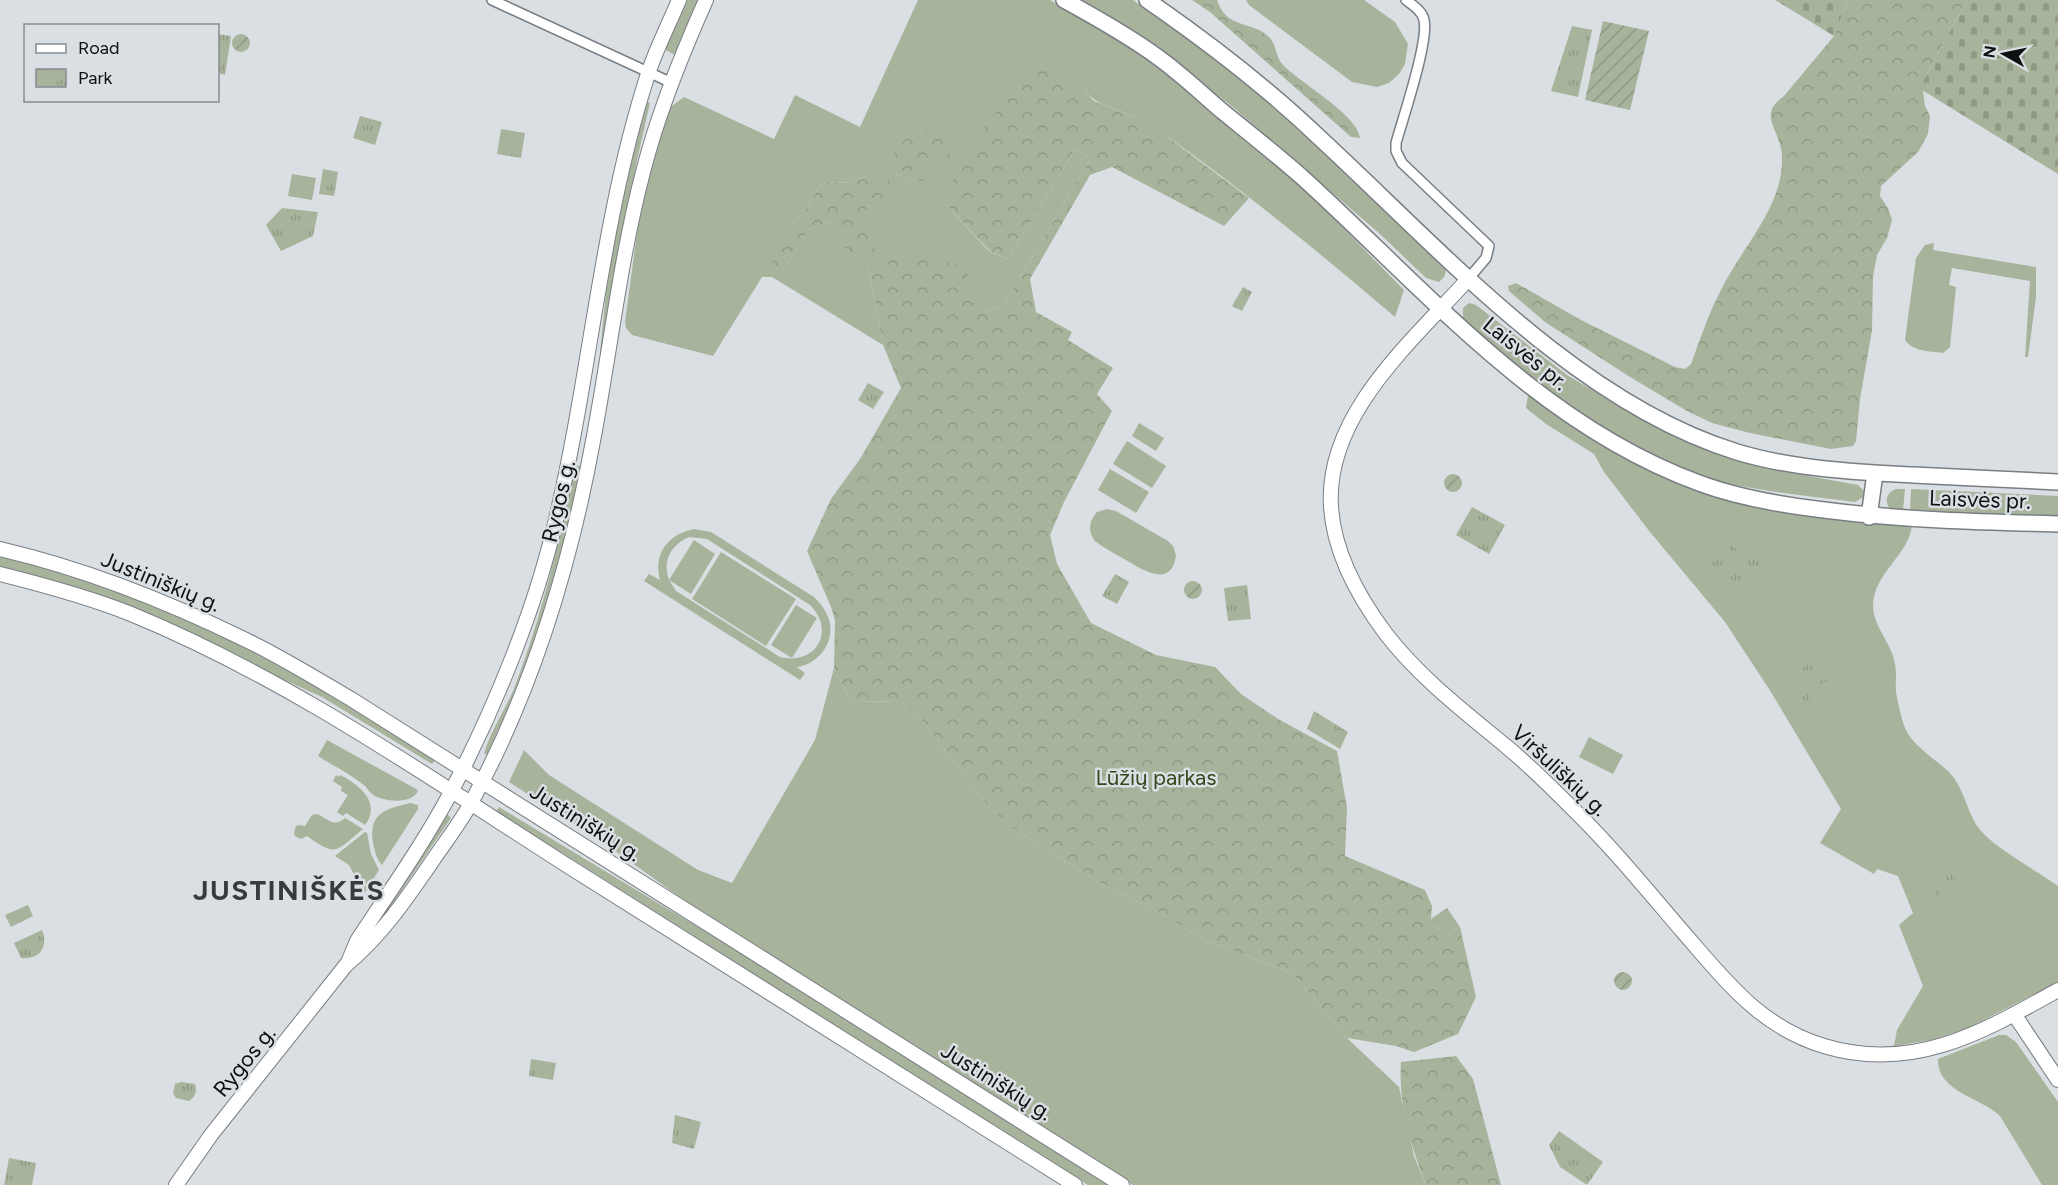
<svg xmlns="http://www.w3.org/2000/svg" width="2058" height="1185" font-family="Figtree,sans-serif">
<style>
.grass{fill:#a7b39b;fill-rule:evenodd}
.forest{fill:url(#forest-crowns)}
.cemetery{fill:url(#cemetery-stones)}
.park{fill:url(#park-tufts)}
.garden{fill:url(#garden-furrows)}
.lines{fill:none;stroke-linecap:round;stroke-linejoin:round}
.street-casing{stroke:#797e83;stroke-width:12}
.secondary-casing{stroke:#797e83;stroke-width:16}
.primary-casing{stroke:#797e83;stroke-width:18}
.street{stroke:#fff;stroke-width:9}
.secondary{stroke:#fff;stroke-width:14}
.primary{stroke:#fff;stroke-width:15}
.labels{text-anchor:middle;stroke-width:5;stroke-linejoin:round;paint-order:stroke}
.street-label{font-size:22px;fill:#0e1011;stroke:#dadfe4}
.park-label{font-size:22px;fill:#33481a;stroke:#dadfe4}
.district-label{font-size:28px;font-weight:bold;letter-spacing:1.5px;fill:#363b3e;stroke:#dadfe4}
</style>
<defs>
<pattern id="forest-crowns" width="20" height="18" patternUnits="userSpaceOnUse" patternTransform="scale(1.5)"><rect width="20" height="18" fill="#a7b39b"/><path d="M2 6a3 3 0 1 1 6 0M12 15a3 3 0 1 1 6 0" fill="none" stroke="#8f9984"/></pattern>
<pattern id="cemetery-stones" width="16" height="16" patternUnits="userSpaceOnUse" patternTransform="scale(1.5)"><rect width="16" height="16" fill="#a7b39b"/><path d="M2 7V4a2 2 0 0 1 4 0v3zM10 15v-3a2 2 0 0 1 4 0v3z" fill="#8f9984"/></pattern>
<pattern id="park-tufts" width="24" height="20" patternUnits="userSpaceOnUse" patternTransform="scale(1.5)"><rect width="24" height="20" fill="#a7b39b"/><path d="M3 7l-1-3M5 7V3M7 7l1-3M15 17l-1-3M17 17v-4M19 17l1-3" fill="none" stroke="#8f9984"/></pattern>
<pattern id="garden-furrows" width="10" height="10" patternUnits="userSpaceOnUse" patternTransform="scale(1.5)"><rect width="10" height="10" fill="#a7b39b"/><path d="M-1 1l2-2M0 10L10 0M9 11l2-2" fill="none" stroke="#8f9984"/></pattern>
</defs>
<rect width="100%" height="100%" fill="#dadfe4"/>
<path class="grass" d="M687,0H698L675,55L664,49Z
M918,0H1050L1102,29L1146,58L1209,106L1274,162L1307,191L1404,290L1395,317C1321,254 1247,193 1168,137C1156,129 1145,122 1132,116C1113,107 1099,106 1084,91L945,204L990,252L1008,259L1075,150L1091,158L1003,306L982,312L868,267L883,345L772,277H762L713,356L632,335L626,328L625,322L639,218L649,173L669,108L684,97L774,139L795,95L860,127ZM947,161L925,166L919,182L893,173ZM869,175L870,205L859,217L877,239L831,221L809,229L783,270L791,225L803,214L820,185L830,182L851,183Z
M1080,0H1133L1185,37L1242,79L1296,126L1443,265L1446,271L1444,277L1439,282L1426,278L1380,234L1234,108L1175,61Z
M1246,0H1364L1395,22L1408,44L1405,64L1399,74L1389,83L1377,87L1352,82L1249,5Z
M645,101L650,103L637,160L602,354L600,353L606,293L618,220Z
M292,174L316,178L312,200L288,196Z
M1934,243L1933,250L2036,267V297L2028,357H2025L2030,281L1952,268L1949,285L1956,287L1950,347L1943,353C1930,351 1913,352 1905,340L1916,258L1925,245Z
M1469,303L1476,305L1567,375L1638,417L1694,444L1764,468L1858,485L1864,491L1863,497L1855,502C1802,495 1748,491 1698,475C1679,469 1661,459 1644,450C1578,416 1517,370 1463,319V308Z
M1528,395C1587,435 1645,472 1713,496C1774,517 1848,518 1912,525C1909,553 1880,569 1874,597C1869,621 1886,635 1893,656C1898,672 1895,678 1896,692C1898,703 1901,718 1905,728C1913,747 1936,759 1950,773C1963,787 1967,810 1977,826C1992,847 2036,870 2058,886V982L1968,1028L1931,1040L1894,1046L1897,1030L1923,986L1899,925L1913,913L1898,876L1877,869L1874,874L1820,843L1841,809L1771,692L1725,622L1650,532L1604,472L1594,454L1546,424L1526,408Z
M1139,423L1164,438L1156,451L1132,436Z
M1127,441L1166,466L1152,488L1113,464Z
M575,465L581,466C561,566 531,662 487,754H484C490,732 504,712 513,691C541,619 560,541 575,465Z
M1110,469L1149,492L1136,513L1098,490Z
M1896,489H1905L1903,511H1894L1888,506C1885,498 1888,492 1896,489Z
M1911,489L2058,496V518L1910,511Z
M1107,509L1116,511L1168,541L1173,546L1176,555C1172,590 1141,569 1124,559C1114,553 1104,548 1095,541C1088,532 1088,522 1097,512Z
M694,529L711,532L814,597C820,603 825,609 828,617C837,639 820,664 797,667L805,673L800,680L644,581L649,574L660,580C653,554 668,534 694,529ZM689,537L707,539L810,605C836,631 816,666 780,657L676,591L669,580L691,594L715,554L694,540L669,580C662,560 671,545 689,537Z
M721,552L796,599L766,646L692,599Z
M0,555L73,575L159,606L228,639L314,685L435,760L432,764L322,697L99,596L65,584L0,568Z
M796,605L817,618L792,658L771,645Z
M834,668L850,701L902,702L914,710L986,804L1012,828L1102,884L1164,915L1206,941L1292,973L1347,1038L1399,1087L1414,1156L1426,1185H1133L691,905L607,845L509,782L524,750L549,775L698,870L732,883L815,740Z
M1589,737L1623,755L1613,774L1579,757Z
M327,740L418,790C414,805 382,802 372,794C369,792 368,789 366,787C353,775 333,766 318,756Z
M336,775L339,777L340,775C359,784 382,803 365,825L346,813L343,816L337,812L348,795L341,791L342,787L333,781Z
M410,803L418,805V809L382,865C376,859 375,851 373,843C368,813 386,809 410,803Z
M499,807L754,961L1109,1185H1088L496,811Z
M317,814C329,819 333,828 345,818L363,829C336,851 337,858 307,836L301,839L295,836L294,833L296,826L299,825L305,826L312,815Z
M447,814L451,818L363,947L356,951Z
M365,832L367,833L371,854L379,870L364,894L349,865L335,856Z
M1999,1035H2006L2016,1042L2058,1102V1185H2042L2000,1116C1980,1097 1937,1092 1938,1059Z"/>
<path class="forest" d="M1192,0H1217C1226,29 1252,21 1268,36C1277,44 1275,57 1283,65C1299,82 1358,115 1360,138L1351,137L1210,12Z
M1848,0H1967L1922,83L1925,106L1930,116L1928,134L1918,152L1881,186L1880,196L1888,208L1892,220L1887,238L1877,255L1873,277L1872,330L1860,399L1856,441L1853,446L1831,449L1750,433L1712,423L1687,411L1630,377L1545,322L1509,291L1508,286L1516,283L1581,320L1675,367L1685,369L1691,364C1700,340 1708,315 1720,292C1737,256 1772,218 1780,179C1782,168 1783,158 1781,148C1775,125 1760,113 1784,96L1834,36Z
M1045,68L1084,91L1094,101L1132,116L1153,126L1249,198L1224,226L1112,167L1090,175L1030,279L1036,312L1072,332L1068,340L1113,368L1097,394L1112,411L1064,502L1050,535L1057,564L1091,623L1156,655L1215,667L1241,694L1278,719L1337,751L1347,808L1345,856L1425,890L1432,906L1431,919L1444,937L1460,927L1476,997L1458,1034L1414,1052L1396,1046L1347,1038L1292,973L1206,941L1164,915L1102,884L1012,828L986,804L914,710L902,702L850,701L834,668L835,620L831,607L807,551L831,499L860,459L901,388L883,345L868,267L901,255L964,265L982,312L1003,306L1091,158L1075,150L1008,259L991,252L945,204C942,183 1016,78 1036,69C1038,69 1043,68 1045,68Z
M937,129L948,139L952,149L947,161L925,166L923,171L925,179L919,182L893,173L889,166L895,152L913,130Z
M869,175H877L890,181L885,202L870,205L860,217L877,239L874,252L859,257L840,245L831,221L809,229L783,270H772L773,256L791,225L803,214L820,185L830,182L851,183Z
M1456,1056L1473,1079L1501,1185H1426C1411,1146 1398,1104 1401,1062Z"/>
<path class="cemetery" d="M1775,0H1848L1834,36Z
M1967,0H2058V174L1922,90V83Z"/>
<path class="park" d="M1572,26L1592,30L1578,97L1551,91Z
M218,34L231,36L225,75L218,73Z
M360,116L382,122L375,145L353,138Z
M501,129L525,133L521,158L497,154Z
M323,169L338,172L334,196L319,194Z
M282,208L318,212L313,236L281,251L266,225Z
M1243,287L1252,292L1242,311L1232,306Z
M868,383L884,392L873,409L858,400Z
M1472,507L1505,525L1489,554L1456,535Z
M1725,542L1764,565L1749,590L1710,567Z
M1115,574L1129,582L1117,604L1102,596Z
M1247,585L1251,619L1228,621L1224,588Z
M1822,655L1835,676L1813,689L1800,669Z
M1807,690L1816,712L1801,721L1790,698Z
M1314,711L1348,732L1340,749L1307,729Z
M1952,868L1959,892L1938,899L1931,875Z
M28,905L33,916L11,927L5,915Z
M1447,908L1460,927L1444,937L1431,919Z
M42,930C49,948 39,960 21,958L14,943Z
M531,1059L556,1063L553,1080L529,1076Z
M181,1082L195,1084C197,1092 196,1096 189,1101L176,1098L173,1093L175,1084Z
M675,1115L701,1122L694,1149L672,1143Z
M1559,1131L1603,1162L1587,1185L1560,1167L1549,1145Z
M9,1158L36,1163L32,1185H4Z"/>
<path class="garden" d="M1603,21L1649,31L1630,110L1585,100Z
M232 43a9 9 0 1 1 18 0a9 9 0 1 1-18 0Z
M1444 483a9 9 0 1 1 18 0a9 9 0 1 1-18 0Z
M1184 590a9 9 0 1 1 18 0a9 9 0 1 1-18 0Z
M1614 981a9 9 0 1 1 18 0a9 9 0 1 1-18 0Z"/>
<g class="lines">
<defs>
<path id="street" d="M492,0L672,83
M1406,0C1414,6 1422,11 1424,20C1429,41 1403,118 1396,143V151L1402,163L1489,246L1486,258L1469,278"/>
<path id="secondary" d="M1469,278C1413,341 1325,414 1331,507C1334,553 1359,598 1386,634C1420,678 1465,712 1507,747C1530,766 1551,787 1572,808C1612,847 1647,890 1683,932C1725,980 1760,1027 1824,1046C1913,1073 1983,1032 2058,990
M0,549C86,569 169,602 248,641C283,658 317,679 351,699L1122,1185
M0,574C44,585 89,597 131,614C287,678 427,776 568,866C737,973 906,1079 1075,1185
M349,960L357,941C389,892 424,843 451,792C494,710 536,608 556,519C591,372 601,219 648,74C656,49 669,24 679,0
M2014,1014L2058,1080
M176,1185L211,1135L346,965C382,935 407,898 433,860C446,841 460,823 471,803C532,691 570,567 593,441C610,352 620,260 643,172C658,113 681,56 706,0"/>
<path id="primary" d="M1064,0C1097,18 1129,36 1159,58C1181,74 1201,93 1222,111C1249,133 1277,155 1303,178C1426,290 1538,424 1699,483C1739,498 1782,505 1824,510C1902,520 1980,522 2058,524
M1147,0C1208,42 1269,89 1323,141C1443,252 1577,403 1737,452C1793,469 1855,472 1913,475C1961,477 2010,480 2058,482
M1869,517L1875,473"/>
</defs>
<use href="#street" class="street-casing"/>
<use href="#secondary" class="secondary-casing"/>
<use href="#primary" class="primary-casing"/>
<use href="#street" class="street"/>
<use href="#secondary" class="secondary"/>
<use href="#primary" class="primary"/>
</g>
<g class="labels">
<g class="street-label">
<text transform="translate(1526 353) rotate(39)" y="8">Laisvės pr.</text>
<text transform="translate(1980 499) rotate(2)" y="8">Laisvės pr.</text>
<text transform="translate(558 501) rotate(-77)" y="8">Rygos g.</text>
<text transform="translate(161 581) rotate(22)" y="8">Justiniškių g.</text>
<text transform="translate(1560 770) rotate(43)" y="8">Viršuliškių g.</text>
<text transform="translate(586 822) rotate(32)" y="8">Justiniškių g.</text>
<text transform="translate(244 1061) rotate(-51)" y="8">Rygos g.</text>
<text transform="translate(997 1081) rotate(32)" y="8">Justiniškių g.</text>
</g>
<g class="park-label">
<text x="1156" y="785">Lūžių parkas</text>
</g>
<g class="district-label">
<text x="289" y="900">JUSTINIŠKĖS</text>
</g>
</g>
<rect x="24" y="24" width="195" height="78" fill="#dadfe4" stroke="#888c90" stroke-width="1.5"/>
<rect x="36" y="44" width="30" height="9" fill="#ffffff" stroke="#888c90" stroke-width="1.5"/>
<text x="78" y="54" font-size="18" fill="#0e1011">Road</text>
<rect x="36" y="69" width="30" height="18" fill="url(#park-tufts)" stroke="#888c90" stroke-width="1.5"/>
<text x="78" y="84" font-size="18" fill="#0e1011">Park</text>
<g transform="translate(2004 54) rotate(279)" stroke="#dadfe4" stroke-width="4.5" paint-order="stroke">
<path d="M0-4.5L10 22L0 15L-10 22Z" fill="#0e1011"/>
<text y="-9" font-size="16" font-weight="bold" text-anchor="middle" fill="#0e1011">N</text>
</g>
</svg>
